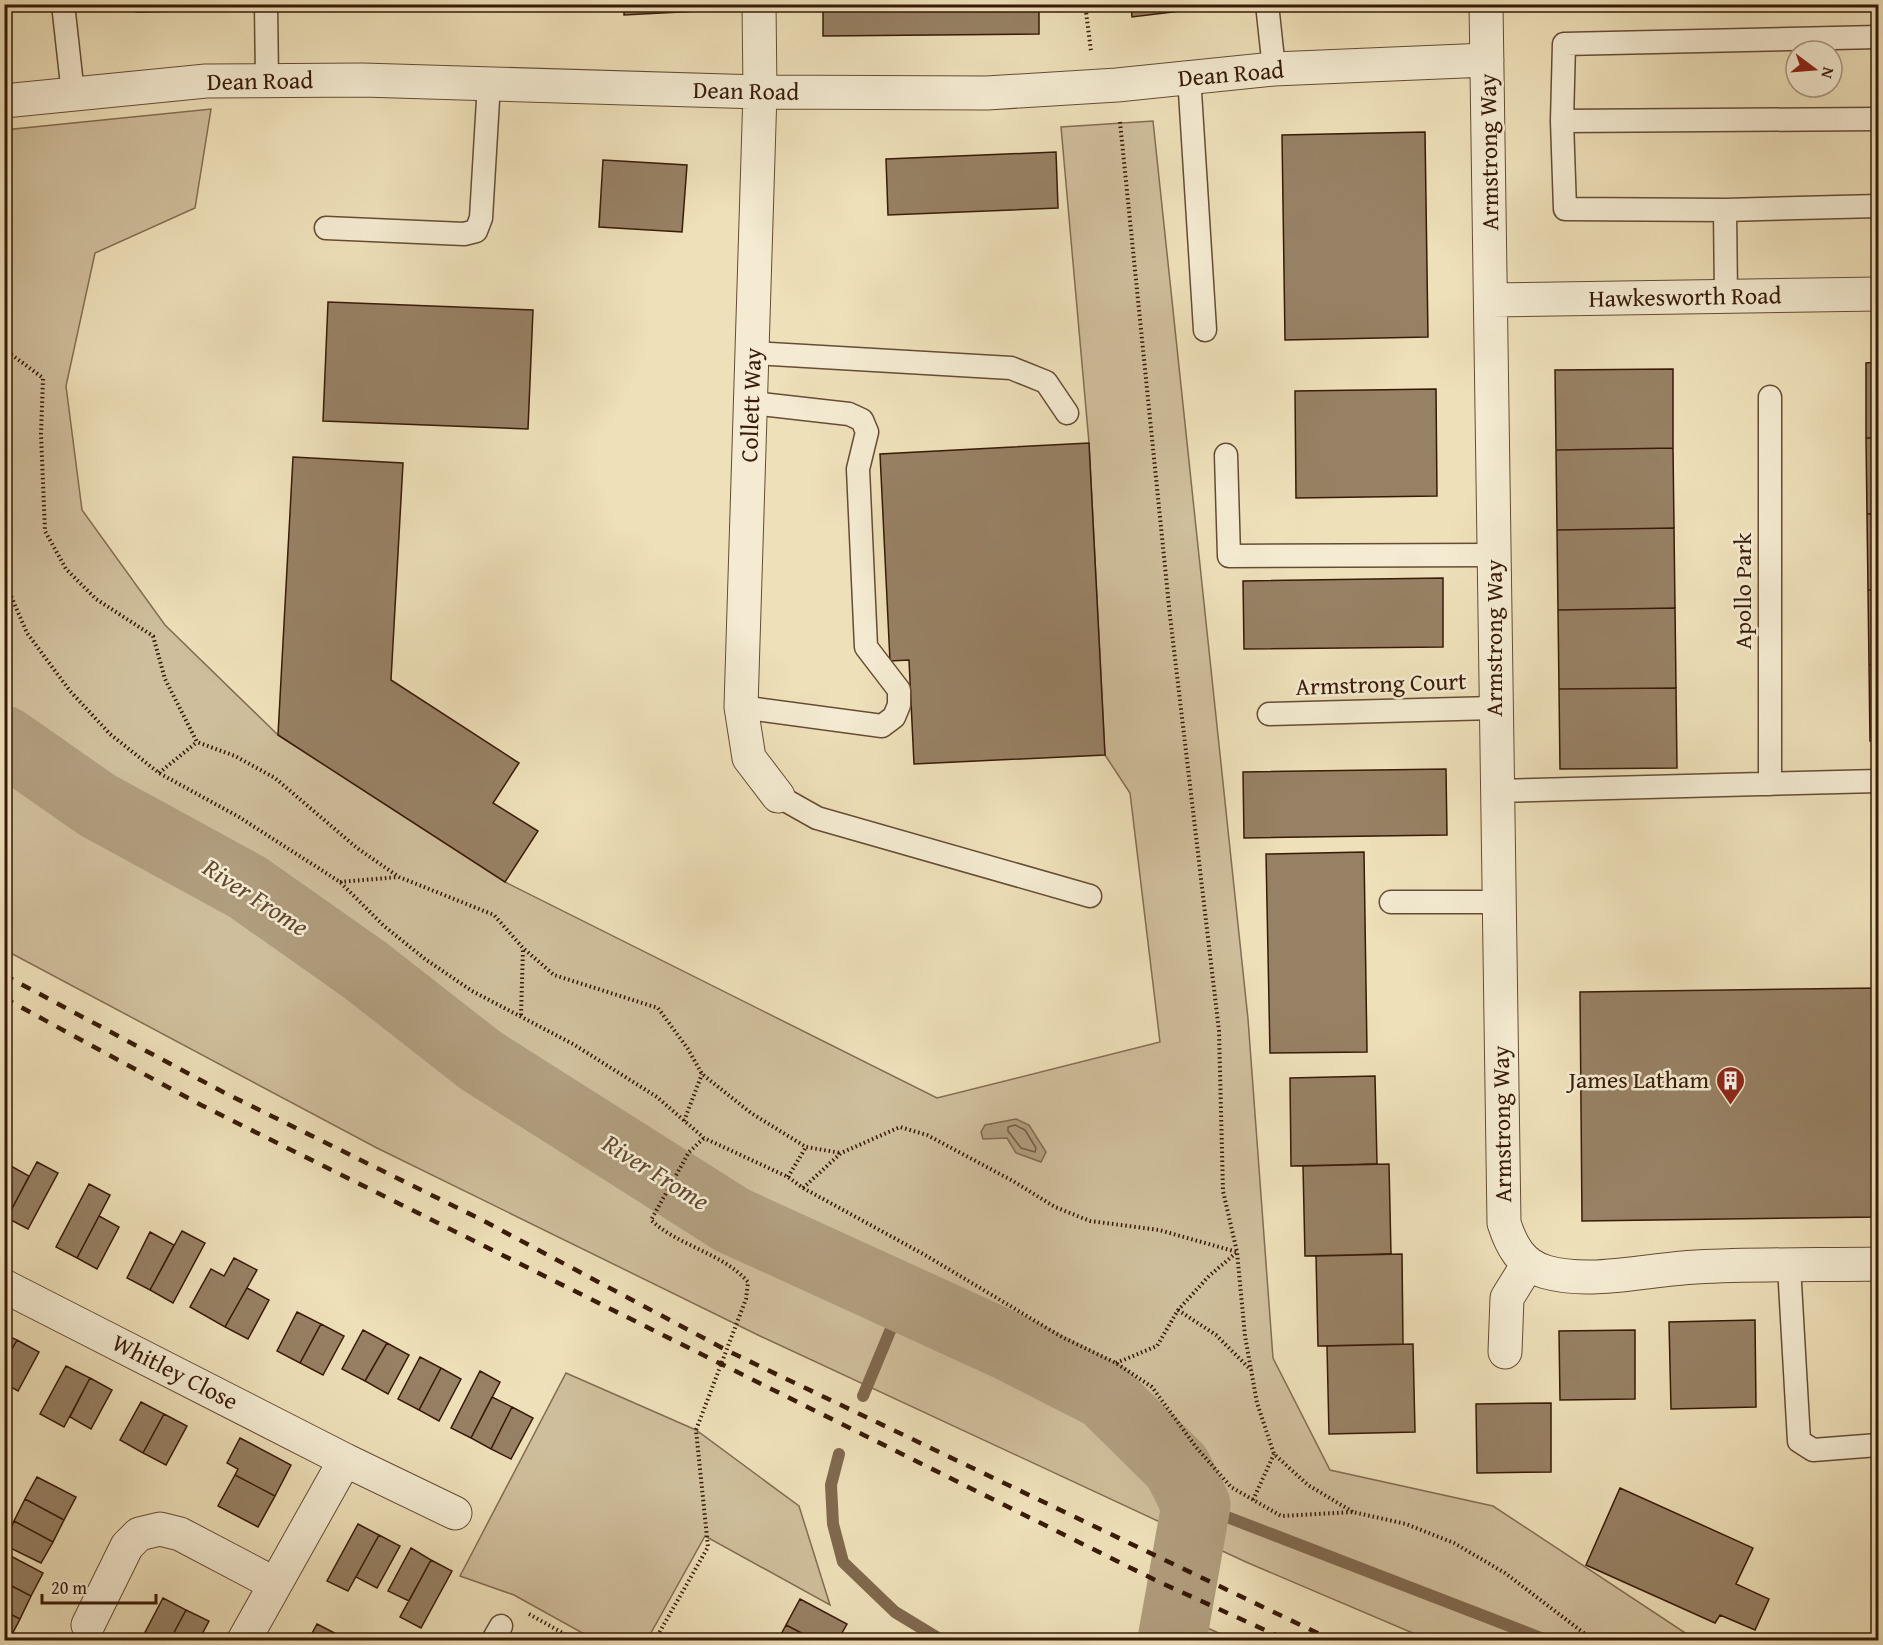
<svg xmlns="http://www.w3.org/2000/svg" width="1883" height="1645" font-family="'Gentium Book Plus',serif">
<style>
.green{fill:#cfbe9b;stroke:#846c52;stroke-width:1.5}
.water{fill:#b09d7d;stroke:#80694e;stroke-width:1.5}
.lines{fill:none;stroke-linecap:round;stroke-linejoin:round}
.shore{stroke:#745c42;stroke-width:1.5}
.stream{stroke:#80694e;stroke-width:12}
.river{stroke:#b09d7d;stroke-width:69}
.building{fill:#978164;stroke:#381a08;stroke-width:1.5}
.service-casing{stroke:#664c34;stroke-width:25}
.minor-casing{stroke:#664c34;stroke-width:35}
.path{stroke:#381a08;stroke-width:4;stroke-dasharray:1.5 3;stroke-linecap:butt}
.service{stroke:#f4ebd2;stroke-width:22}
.minor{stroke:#f4ebd2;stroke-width:33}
.rail{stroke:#381a08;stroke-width:4.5;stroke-dasharray:10 10;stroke-linecap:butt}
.labels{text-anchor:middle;stroke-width:5;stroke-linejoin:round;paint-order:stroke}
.street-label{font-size:24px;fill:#381a08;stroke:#f4ebd2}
.poi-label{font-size:24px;fill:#381a08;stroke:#f4ebd2;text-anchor:end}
.water-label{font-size:26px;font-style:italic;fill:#624831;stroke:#f4ebd2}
</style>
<rect width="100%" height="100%" fill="#eee0b9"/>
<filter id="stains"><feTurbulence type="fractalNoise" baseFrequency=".00333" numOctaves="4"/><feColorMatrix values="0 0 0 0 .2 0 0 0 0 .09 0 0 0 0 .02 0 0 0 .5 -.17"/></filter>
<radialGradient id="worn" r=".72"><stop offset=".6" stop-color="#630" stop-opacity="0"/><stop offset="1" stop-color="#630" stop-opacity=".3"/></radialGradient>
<path class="green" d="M211,109L195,208L95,253L66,386L82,510L165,625L278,735L505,882L937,1098L1160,1042L1130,793L1105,755L1089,443L1061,127L1153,121L1248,1019L1273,1358L1330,1470L1493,1506L1696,1640H1429L1246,1562L760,1336L377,1148L5,950L4,130Z
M566,1373L696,1430L799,1506L830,1605L705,1536L647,1640H595L514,1595L460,1576Z
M1192,1621L1234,1640H1187Z"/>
<path class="water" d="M1016,1119L1029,1125L1046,1152L1041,1162L1016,1153L1007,1138L983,1139L981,1132L985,1125Z"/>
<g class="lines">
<path class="shore" d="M1015,1125L1025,1130L1036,1148L1035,1152L1021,1148L1008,1131V1127Z"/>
<path class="stream" d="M863,1396L903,1300
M839,1454L831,1485L833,1524L843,1562L895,1612L941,1640
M1196,1505L1546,1640"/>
<path class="river" d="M4,740L97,805L247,887L365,970L480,1060L732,1220L1008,1346L1104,1395L1177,1467L1196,1505L1172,1640"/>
</g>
<path class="building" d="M136,4H178V11L136,12Z
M624,4H698L699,11L624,15Z
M823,4H1039V34L823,36Z
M1131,4H1196L1197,9L1132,17Z
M1425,132L1428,337L1285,340L1282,135Z
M1056,152L1058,208L888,215L886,159Z
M603,160L687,165L682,232L599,227Z
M328,302L533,310L528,429L323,421Z
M1878,362V438H1866V363Z
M1673,369V448L1556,450L1555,370Z
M1436,389L1437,496L1296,498L1295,391Z
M1866,438H1878V514H1867Z
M1089,443L1105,755L914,764L909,660L890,661L880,454Z
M1673,448L1674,528L1557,530L1556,450Z
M293,457L403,463L391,680L519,763L493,803L538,831L505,882L278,735Z
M1867,514H1878V590H1868Z
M1674,528L1675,608L1558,610L1557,530Z
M1443,578V647L1244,649L1243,581Z
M1868,590H1878V665H1869Z
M1675,608L1676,688L1559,689L1558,610Z
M1869,665H1878V741H1870Z
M1676,688L1677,768L1560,769L1559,689Z
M1446,769L1447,835L1244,838L1243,772Z
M1364,852L1367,1052L1270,1053L1266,854Z
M1878,988V1217L1582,1221L1580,992Z
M1375,1076L1377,1164L1291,1166L1290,1078Z
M37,1162L58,1173L28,1229L7,1218Z
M1389,1164L1391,1254L1305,1256L1303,1166Z
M9,1165L29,1176L7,1218L4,1217V1173Z
M89,1184L110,1195L77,1258L56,1247Z
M99,1216L119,1227L97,1269L77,1258Z
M182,1231L205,1243L173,1303L150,1290Z
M150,1232L174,1245L150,1290L127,1278Z
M1402,1254L1403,1344L1318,1346L1316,1256Z
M234,1258L257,1270L225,1327L190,1307L211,1269L224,1276Z
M247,1288L269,1300L248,1339L225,1327Z
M297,1312L321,1324L300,1363L277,1351Z
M1755,1320L1756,1407L1671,1409L1669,1322Z
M321,1324L344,1336L323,1375L300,1363Z
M363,1330L387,1343L365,1381L342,1369Z
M1635,1330V1399L1560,1400L1559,1331Z
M4,1334L17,1340L4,1363Z
M17,1340L39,1352L18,1391L4,1383V1363Z
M387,1343L409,1355L388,1394L365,1381Z
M1413,1344L1415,1432L1329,1434L1327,1346Z
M420,1357L441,1368L419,1410L398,1399Z
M66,1366L90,1378L64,1427L40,1414Z
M441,1368L461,1379L439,1421L419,1410Z
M480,1371L500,1382L471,1438L451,1428Z
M90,1378L112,1390L91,1429L70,1417Z
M492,1397L512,1407L491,1449L471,1438Z
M141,1402L164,1414L143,1453L120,1440Z
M1551,1403V1472L1477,1473L1476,1404Z
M512,1407L533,1418L511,1459L491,1449Z
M164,1414L187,1426L166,1465L143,1453Z
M240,1438L291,1465L275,1496L235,1475L238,1469L227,1463Z
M235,1475L275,1496L258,1527L218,1506Z
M37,1477L76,1497L64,1520L25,1499Z
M1620,1488L1753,1548L1736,1584L1769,1599L1755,1630L1720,1615L1715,1623L1586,1565Z
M25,1499L64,1520L53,1542L14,1521Z
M14,1521L53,1542L41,1563L4,1545Z
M358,1524L379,1535L348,1591L327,1581Z
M379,1535L400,1546L377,1588L356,1577Z
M411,1548L431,1560L409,1601L388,1591Z
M5,1553L43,1573L31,1596L4,1582Z
M431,1560L452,1571L421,1628L400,1617Z
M4,1582L31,1596L20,1619L4,1611Z
M163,1598L186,1610L170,1640H141Z
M800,1599L847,1624L838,1640H815L786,1625Z
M186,1610L209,1621L199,1640H170Z
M4,1611L20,1619L9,1640H4Z
M317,1624L348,1640H305L308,1636L310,1637Z
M786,1625L815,1640H778Z"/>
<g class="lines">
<defs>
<path id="service" d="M63,4L73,94
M266,4L267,81
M1267,4L1274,69
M1189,76L1205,330
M1878,119L1562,121L1565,209L1725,210L1878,206
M1562,121L1564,44L1878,37
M1725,210L1726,297
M326,228L464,234L476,231L481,218L489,83
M753,353L1011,368L1046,382L1067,413
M1226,455L1229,556L1493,555
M741,707L882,726L894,717L899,705V690L866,647L858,469L867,432L862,420L849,414L752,403
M1269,714L1494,708
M1770,784V397
M1496,791L1878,781
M778,796L817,818L1090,896
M1391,902H1498
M1789,1266L1799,1441L1813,1450L1878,1445
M493,1640L501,1626"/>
<path id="minor" d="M759,4L760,92L741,707L749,758L778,796
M1486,4L1504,1223C1511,1245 1521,1265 1546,1272C1592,1285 1650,1269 1696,1267C1757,1264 1818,1265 1878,1264
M4,101L206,81L363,80L760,92L987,93L1117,85L1274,69L1487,60
M1491,300L1878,294
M4,1286L345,1460L455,1513
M1505,1352L1507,1298L1528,1264
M88,1625L127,1546L139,1534L160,1529L180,1534L275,1584
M244,1640L345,1460"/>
</defs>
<use href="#service" class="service-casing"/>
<use href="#minor" class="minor-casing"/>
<path class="path" d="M1085,4L1091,51
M1120,122L1170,616L1219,1031L1223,1191L1237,1252L1245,1336L1257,1403L1274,1454L1308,1485L1353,1512
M4,349L43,378L41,434L45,531L66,569L96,599L153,636L165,679L197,742L235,756L275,778L357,848L399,877L494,915L523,948L554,975L658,1008L688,1049L702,1074L751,1113L806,1147L841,1153
M4,580L27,633L70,691L110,734L159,773L239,817L340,882L384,926L425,959L472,991L573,1044L657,1097L704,1138L788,1177L803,1188L925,1255L1062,1337L1116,1363L1152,1387L1196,1447L1231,1487L1281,1516L1353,1512L1406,1524L1454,1543L1505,1573L1593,1640
M159,773L197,742
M340,882L398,877
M521,1015L523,949
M684,1121L702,1074
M788,1177L806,1147
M803,1188L841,1153L900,1127L927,1135L1013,1181L1055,1207L1090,1221L1159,1230L1237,1252
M1178,1310L1216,1335L1251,1370
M1116,1363L1157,1346L1178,1310L1209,1276L1236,1253
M1253,1500L1274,1454
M529,1614L575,1640
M655,1640L708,1547L696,1430L746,1299L748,1282C723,1253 678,1246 651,1220L689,1152L704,1138"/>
<use href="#service" class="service"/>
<use href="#minor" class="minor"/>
<path class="rail" d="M4,975L223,1092L482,1220L728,1351L1332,1640
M4,998L201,1105L1157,1581L1287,1640"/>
</g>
<defs>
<symbol id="building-pin" viewBox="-11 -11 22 30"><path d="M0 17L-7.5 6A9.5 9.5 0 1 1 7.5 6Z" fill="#8f2418" stroke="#f4ebd2"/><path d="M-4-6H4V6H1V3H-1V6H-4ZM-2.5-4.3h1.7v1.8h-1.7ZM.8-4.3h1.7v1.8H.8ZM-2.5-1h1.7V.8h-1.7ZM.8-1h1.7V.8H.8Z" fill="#fff"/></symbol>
</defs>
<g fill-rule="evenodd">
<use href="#building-pin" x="1714" y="1064" width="33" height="45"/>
</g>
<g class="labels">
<g class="street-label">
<text transform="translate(1231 74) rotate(-5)" y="8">Dean Road</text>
<text transform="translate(260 81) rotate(-1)" y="8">Dean Road</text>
<text transform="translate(746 91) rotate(1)" y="8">Dean Road</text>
<text transform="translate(1489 152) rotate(-91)" y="8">Armstrong Way</text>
<text transform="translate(1685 297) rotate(-1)" y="8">Hawkesworth Road</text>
<text transform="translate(751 405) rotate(-88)" y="8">Collett Way</text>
<text transform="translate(1743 591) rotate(-90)" y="8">Apollo Park</text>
<text transform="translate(1494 638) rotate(-90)" y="8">Armstrong Way</text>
<text transform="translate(1381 684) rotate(-2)" y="8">Armstrong Court</text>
<text transform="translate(1502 1124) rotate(-91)" y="8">Armstrong Way</text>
<text transform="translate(175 1372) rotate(27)" y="8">Whitley Close</text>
</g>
<g class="poi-label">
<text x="1709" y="1088">James Latham</text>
</g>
<g class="water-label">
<text transform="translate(256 897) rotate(33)" y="9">River Frome</text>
<text transform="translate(656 1172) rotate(32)" y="9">River Frome</text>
</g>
</g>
<rect width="1883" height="1645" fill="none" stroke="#eee0b9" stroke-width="24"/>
<rect x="6" y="6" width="1871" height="1633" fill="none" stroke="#381a08" stroke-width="3"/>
<rect x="12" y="12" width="1859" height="1621" fill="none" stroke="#381a08" stroke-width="1.5"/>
<g transform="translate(1814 69) rotate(106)"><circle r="28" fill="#f4ebd2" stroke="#a99781" stroke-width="1.5"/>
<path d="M0-4.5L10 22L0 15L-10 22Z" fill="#8f2418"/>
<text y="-9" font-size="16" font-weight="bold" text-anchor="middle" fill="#381a08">N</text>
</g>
<path d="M42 1594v9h114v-9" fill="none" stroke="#381a08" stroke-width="3"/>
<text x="51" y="1594" font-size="18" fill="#381a08" stroke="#f4ebd2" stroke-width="4.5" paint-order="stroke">20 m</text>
<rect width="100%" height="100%" filter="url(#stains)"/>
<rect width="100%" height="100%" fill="url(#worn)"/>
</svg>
